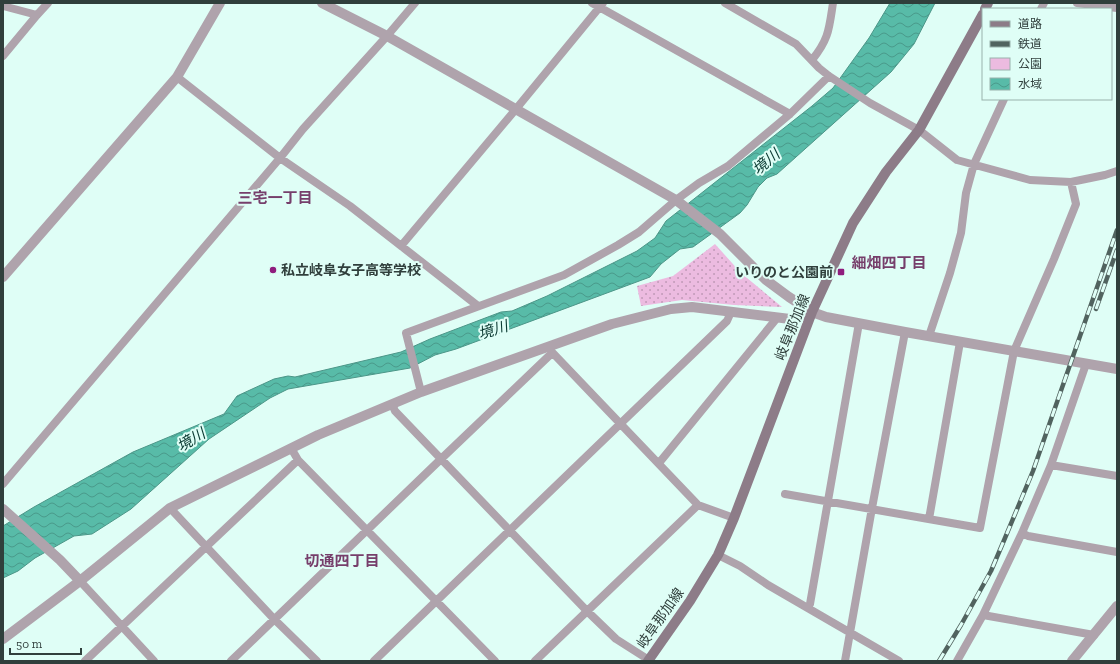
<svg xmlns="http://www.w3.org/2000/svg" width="1120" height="664" font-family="'Zilla Slab','Noto Sans JP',serif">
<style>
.green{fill:url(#green-dots)}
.water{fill:url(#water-waves);stroke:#4c9688}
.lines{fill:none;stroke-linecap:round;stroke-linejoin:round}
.minor{stroke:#afa3ac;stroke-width:8}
.tertiary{stroke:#afa3ac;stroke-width:10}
.secondary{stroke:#8d7c88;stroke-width:10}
.rail-casing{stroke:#51635f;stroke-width:4.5}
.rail{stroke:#dffef6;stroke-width:3;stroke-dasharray:9;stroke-linecap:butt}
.poi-dot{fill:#8f1d7e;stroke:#dffef6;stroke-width:1.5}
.labels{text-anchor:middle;stroke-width:4;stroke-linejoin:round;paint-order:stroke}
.poi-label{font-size:14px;font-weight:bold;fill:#303f3c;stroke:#dffef6;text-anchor:start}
.street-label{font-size:14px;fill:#303f3c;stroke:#dffef6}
.water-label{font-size:15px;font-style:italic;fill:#0a3931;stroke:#dffef6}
.neighbourhood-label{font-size:15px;font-weight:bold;fill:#763e6b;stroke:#dffef6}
</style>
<defs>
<pattern id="green-dots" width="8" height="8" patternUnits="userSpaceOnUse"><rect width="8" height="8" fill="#ecbbe0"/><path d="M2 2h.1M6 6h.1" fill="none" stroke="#c099b7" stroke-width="1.8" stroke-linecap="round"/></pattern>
<pattern id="water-waves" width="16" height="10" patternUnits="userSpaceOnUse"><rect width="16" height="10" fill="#58bba8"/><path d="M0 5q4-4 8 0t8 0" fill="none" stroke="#49998a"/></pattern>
</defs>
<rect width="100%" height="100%" fill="#dffef6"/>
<path class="green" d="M715,244L741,273L782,307L734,305L682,300L641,306L637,286L673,276Z"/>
<path class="water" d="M890,3H935L914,44L891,72L777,174L767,178L758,187L747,205L740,213L693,247L680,249L661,264L650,277L456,349L435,355L410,368L288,389L270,398L209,439L131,509L92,534L74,536L35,558L18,571L3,578V526L34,507L133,452L224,414L237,396L274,379L288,376L295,377L401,352L430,339L501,312L512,311L547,296L637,251L655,238L666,221L812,106L833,88L869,38Z"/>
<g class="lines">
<path class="minor" d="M592,3L790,114
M725,3L796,44L819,68L829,76L870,103L919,130L957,160L1030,180L1071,182L1105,175L1117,171
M1077,3L1117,8
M3,6L37,15
M1041,9L1044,3
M3,56L37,15L48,3
M812,60C829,39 829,29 833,3
M177,77L280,158L350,206L478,306
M401,246L516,109L603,3
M929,336L950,273L961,233L966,193L974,164L1004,99
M549,349L698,505L734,518
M421,392L406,333L564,275L618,245L639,232L676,200L699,183L728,166L790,114L829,76
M392,404L395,411L587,611L616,639L649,660
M291,448L298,460L495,661
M659,463L777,318
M1051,465L1117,476
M3,484L280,158L303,129L387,36L415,3
M785,494L980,528L1014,351L1054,259L1076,204L1071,182
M170,508L274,619L317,661
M929,519L960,342
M1022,533L1028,536L1117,552
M718,555L740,566L768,585L899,661
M80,581L154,661
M808,608L810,604L859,323
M983,615L1094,635
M85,661L298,460
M231,661L441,459L552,353
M374,661L727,321L731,312
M535,661L698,505
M845,661L872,508L905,332
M957,661L983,615L1022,533L1051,465L1086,364"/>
<path class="tertiary" d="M322,3L387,36L676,200L720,234L766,280L789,297L812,312L826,317L905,332L1117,369
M3,277L177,77L220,3
M3,509L60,560L80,581
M3,639L80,581L170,508L318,435L421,392L612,324L671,309L692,307L790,319L812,312
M1072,661L1117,606"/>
<path class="secondary" d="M985,9L988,3
M648,661L690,601L718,555L734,518L812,312L853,223L886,172L919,130L983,14"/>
<defs>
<path id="rail" d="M1096,309L1117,250
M939,661L961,625L991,571L1005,538L1033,471L1117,230"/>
</defs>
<use href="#rail" class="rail-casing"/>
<use href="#rail" class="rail"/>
</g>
<g class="poi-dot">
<circle cx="273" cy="270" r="4"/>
<rect x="837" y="268" width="8" height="8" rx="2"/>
</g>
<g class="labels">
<g class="poi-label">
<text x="281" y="275">私立岐阜女子高等学校</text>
<text x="833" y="277" text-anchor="end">いりのと公園前</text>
</g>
<g class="street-label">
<text transform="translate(792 327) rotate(-68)" y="5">岐阜那加線</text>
<text transform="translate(660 618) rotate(-55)" y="5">岐阜那加線</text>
</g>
<g class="water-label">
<text transform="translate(766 162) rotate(-40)" y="5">境川</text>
<text transform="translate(493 330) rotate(-17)" y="5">境川</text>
<text transform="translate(191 440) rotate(-31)" y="5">境川</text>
</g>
<g class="neighbourhood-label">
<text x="275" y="203">三宅一丁目</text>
<text x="889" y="268">細畑四丁目</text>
<text x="342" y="566">切通四丁目</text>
</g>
</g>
<rect width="1120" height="664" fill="none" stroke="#303f3c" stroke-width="8"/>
<rect x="982" y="8" width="130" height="92" fill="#dffef6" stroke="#99b2ac"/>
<rect x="990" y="21" width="20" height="6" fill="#8d7c88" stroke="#99b2ac"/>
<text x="1018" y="28" font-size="12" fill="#303f3c">道路</text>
<rect x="990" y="41" width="20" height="6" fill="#51635f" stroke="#99b2ac"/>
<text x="1018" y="48" font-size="12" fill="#303f3c">鉄道</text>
<rect x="990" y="58" width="20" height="12" fill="#ecbbe0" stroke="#99b2ac"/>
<text x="1018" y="68" font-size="12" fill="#303f3c">公園</text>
<rect x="990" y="78" width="20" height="12" fill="url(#water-waves)" stroke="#99b2ac"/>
<text x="1018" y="88" font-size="12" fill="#303f3c">水域</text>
<path d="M10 648v6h71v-6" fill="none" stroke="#303f3c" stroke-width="2"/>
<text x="16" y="648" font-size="12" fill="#303f3c" stroke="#dffef6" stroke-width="3" paint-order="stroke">50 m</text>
</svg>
